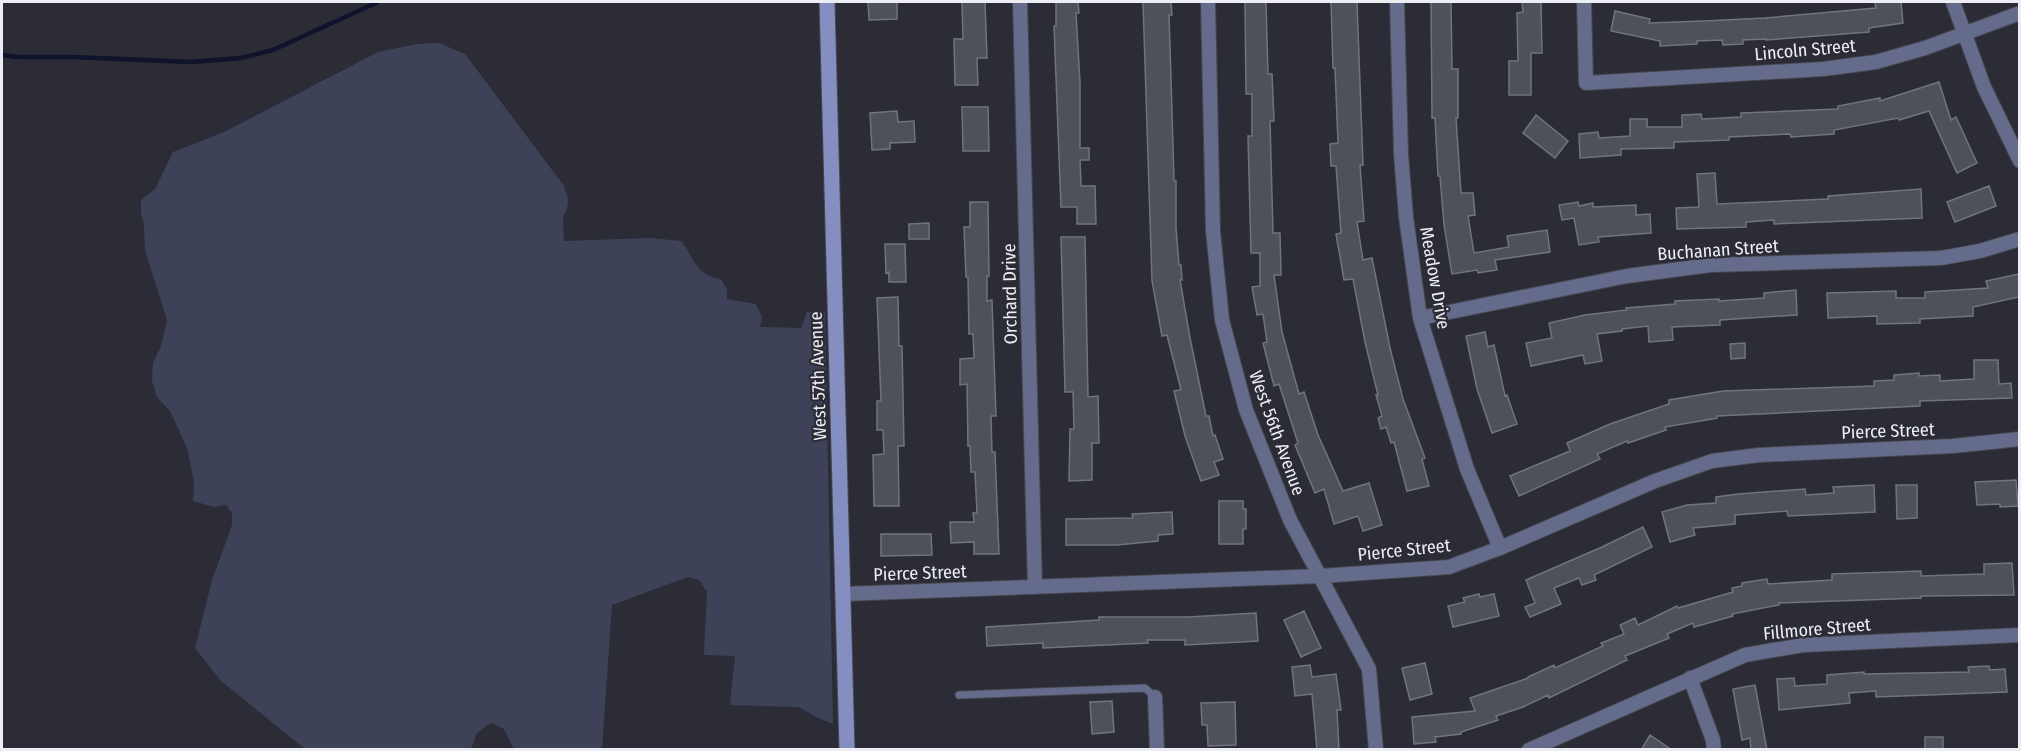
<svg xmlns="http://www.w3.org/2000/svg" width="2021" height="751" font-family="'Fira Sans Condensed',sans-serif">
<style>
.green{fill:#3d4259}
.lines{fill:none;stroke-linecap:round;stroke-linejoin:round}
.stream{stroke:#10132c;stroke-width:4.5}
.building{fill:#4e505a;stroke:#71747e;stroke-width:1.5}
.lane-casing{stroke:#464750;stroke-width:9}
.street-casing{stroke:#464750;stroke-width:16}
.secondary-casing{stroke:#464750;stroke-width:17}
.lane{stroke:#656c8b;stroke-width:7}
.street{stroke:#656c8b;stroke-width:14}
.secondary{stroke:#858ec0;stroke-width:15}
.labels{text-anchor:middle;stroke-width:4.5;stroke-linejoin:round;paint-order:stroke}
.street-label{font-size:18px;fill:#edeef4;stroke:#2b2c35}
</style>
<rect width="100%" height="100%" fill="#2b2c35"/>
<path class="green" d="M439,43L465,54L564,186L568,199L567,209L563,217L564,241L650,238L682,241C692,258 699,277 721,279L727,290V299L756,304L762,317L760,327L801,328L807,312H825L833,724L816,717L799,707L730,705L735,656L704,655L707,592L699,580L688,577L612,605L602,749H514L504,729L491,723L477,733L471,749H305L221,681L195,648L212,580L232,525V513L226,505L214,507L193,501L194,482L187,448L170,411L157,397L152,381L153,363L161,346L167,320L145,250L144,224L141,214V200L155,189L173,152L224,132L378,52L417,44Z"/>
<g class="lines">
<path class="stream" d="M2,55L18,57H72L191,62L241,58L273,50L378,2"/>
</g>
<path class="building" d="M868,2H897V19L869,20Z
M962,2H985L987,58H977L978,85H955L954,39H963Z
M1056,2H1078L1079,13H1076L1080,83V148H1089V160H1080L1081,186H1095L1096,224H1077V207H1061L1054,26H1056Z
M1143,2H1171L1172,15H1169L1171,78L1174,181H1176V228L1179,265H1181L1182,280H1180L1190,338L1206,416H1209L1213,436L1215,435L1223,459L1214,462L1219,475L1201,481L1185,436L1174,391L1181,390L1167,335L1162,336L1152,281Z
M1245,2H1266L1268,74H1272L1274,121H1270L1273,233H1280L1281,275H1274L1282,332L1299,394L1304,392L1318,435L1343,491L1369,483L1382,525L1363,531L1358,516L1334,524L1324,489L1315,493L1295,445L1298,443L1279,384L1274,386L1263,343L1267,342L1263,314L1257,315L1252,287L1260,286V253H1251L1248,136H1252V94H1246Z
M1331,2H1357L1363,165H1360L1364,221L1357,222L1363,260L1372,258L1390,348L1403,399L1425,458L1422,459L1429,486L1407,491L1394,442L1391,443L1386,427L1381,429L1378,418L1382,416L1376,395H1378L1365,342L1353,279L1344,280L1336,234L1341,233L1336,166H1331L1330,144L1338,143L1335,68H1333Z
M1431,2H1451L1452,69H1458V118H1456L1461,193H1473L1475,215L1468,216L1474,253L1509,247L1507,236L1547,230L1550,252L1495,260L1497,270L1478,273L1477,270L1452,274L1444,225L1440,176H1438L1435,118H1432Z
M1522,2H1541L1542,53H1531V95H1509V61H1518L1517,13L1523,12Z
M1875,2H1901L1903,23L1869,28V32L1766,40V39L1743,40V44L1723,45L1722,40L1697,41V44L1660,46V41L1611,31L1615,11L1650,19L1649,23L1704,21L1765,18L1876,8Z
M1939,82L1951,120L1956,117L1977,163L1957,173L1929,111L1899,120L1898,118L1834,130V134L1791,137L1790,134L1729,137V140L1674,142V148L1621,149V155L1580,158L1579,134L1598,132L1599,138L1630,136V119H1647V127H1682V115L1701,114L1702,119L1741,117V113L1838,109V106L1880,98V101Z
M962,107H988L989,151H963Z
M897,111L898,122L914,121L915,142L890,143V149L872,150L870,113Z
M1536,115L1568,141L1555,158L1523,133Z
M1715,173L1717,204L1828,199V196L1921,189L1922,218L1774,224V220L1746,222V227L1677,229L1676,208L1699,207L1697,174Z
M1989,186L1996,206L1955,222L1947,202Z
M970,202H988L989,276H987V301L992,300L996,416H991L992,452H995L999,554H974V542L951,543L950,522H974L973,513H977L975,472H971L970,446H968L967,384L960,385V359L974,358L973,334H969L968,277H966L964,227H970Z
M1578,202L1579,206L1593,203V207L1636,205V215L1650,214L1651,233L1598,237L1599,242L1579,245L1574,218L1562,220L1559,205Z
M929,223V239H909V224Z
M1061,237H1085L1088,397L1098,396L1099,443H1092V480L1069,481L1070,429H1074L1073,392H1065Z
M885,244H905L906,282H889V272L886,273Z
M2019,274V297L1973,307V316L1920,319V323L1877,324V316L1828,318L1827,293L1896,291V298H1925V292L1988,288L1986,281Z
M1796,290L1797,315L1720,320V325L1672,327L1673,340L1649,342L1648,326L1622,329V331L1597,334L1602,361L1585,364L1583,355L1531,366L1526,343L1552,338L1549,323L1585,315L1627,310L1626,308L1675,304V301L1719,299V301L1764,298V293Z
M898,297L899,346H902L904,446H898L899,506H874L873,455L884,454L883,430H877V401H881L877,298Z
M1485,332L1488,347L1494,345L1505,396L1507,395L1517,424L1492,433L1477,389L1466,336Z
M1745,343V358L1731,359L1730,344Z
M1974,360H1998L1999,384L2011,383L2012,398L1920,401V406L1717,416V418L1665,427L1666,430L1628,443L1627,441L1597,454L1600,459L1519,496L1510,476L1570,451L1567,443L1610,424L1669,404V400L1723,391L1874,386V381L1894,380V375L1919,373V376L1940,375V381L1974,379Z
M2016,480L2018,506L2000,507V504L1977,505L1975,482Z
M1874,485L1875,512L1788,516L1787,511L1735,515V524L1693,528L1695,535L1670,542L1662,512L1687,505L1716,503V497L1738,494L1805,489L1806,495L1834,493L1833,487Z
M1896,485H1917V518L1897,519Z
M1219,501H1243V509H1246V529H1243V544H1219Z
M1172,512L1173,534L1158,535V541L1117,545H1066V519L1133,518L1132,514Z
M1643,527L1652,547L1594,575L1596,580L1582,585L1579,578L1554,588L1561,604L1530,617L1525,607L1535,603L1526,580L1602,547Z
M881,534H931L932,555L881,556Z
M2012,563L2014,595L1921,596V598L1779,603V605L1732,614L1733,616L1694,627L1693,623L1667,634L1669,638L1625,656L1627,660L1549,698L1548,695L1523,707L1496,716L1498,720L1461,732V734L1435,737L1436,742L1414,744L1412,717L1475,711L1470,698L1528,678V677L1554,665L1555,668L1603,646L1601,643L1624,634L1620,625L1635,618L1638,625L1677,606L1678,608L1733,592L1732,588L1742,586V583L1767,579L1768,584L1832,580V574L1921,571V576L1984,574V564Z
M1479,594L1480,597L1494,594L1499,616L1453,627L1448,606L1465,602L1463,598Z
M1304,611L1321,648L1301,657L1284,620Z
M1256,613L1258,641L1185,645V640H1147L1148,643L1043,648V643L987,646L986,627L1099,620V617H1188Z
M1425,663L1432,694L1410,700L1402,668Z
M1310,665L1312,677L1336,674L1341,710H1337L1339,750H1317L1312,694L1295,696L1292,667Z
M1989,666L1990,670L2005,669L2007,692L1876,697V691L1849,693L1850,703L1779,710L1777,679L1794,678L1795,686L1827,684V675L1864,672V674L1969,672L1968,667Z
M1755,685L1760,712L1767,750H1751L1750,738L1742,740L1733,689Z
M1112,701L1114,732L1092,734L1090,702Z
M1235,702L1236,745L1208,746L1207,725H1202L1201,703Z
M1650,735L1672,750H1641Z
M1925,737H1943V750H1925Z"/>
<g class="lines">
<defs>
<path id="lane" d="M959,695L1145,688L1155,697"/>
<path id="street" d="M1020,2L1035,587
M1208,2L1213,231L1222,320L1246,410L1290,520L1369,669L1376,750
M1397,2L1401,154L1406,217L1420,318L1467,469L1500,548
M1584,2L1586,83L1823,69L1876,62L1925,48L2020,13
M1953,2L1984,87L2020,161
M1420,318L1627,276L1711,265L1941,258L1980,251L2020,239
M843,594L1321,576L1449,567L1500,548L1655,481L1712,461L1759,455L1953,446L2020,439
M1690,678L1713,740L1714,750
M1155,697L1157,750
M1529,750L1745,655L1803,645L2020,635"/>
<path id="secondary" d="M827,2L847,750"/>
</defs>
<use href="#lane" class="lane-casing"/>
<use href="#street" class="street-casing"/>
<use href="#secondary" class="secondary-casing"/>
<use href="#lane" class="lane"/>
<use href="#street" class="street"/>
<use href="#secondary" class="secondary"/>
</g>
<g class="labels">
<g class="street-label">
<text transform="translate(1805 50) rotate(-5)" y="6">Lincoln Street</text>
<text transform="translate(1718 250) rotate(-4)" y="6">Buchanan Street</text>
<text transform="translate(1435 278) rotate(80)" y="6">Meadow Drive</text>
<text transform="translate(1010 294) rotate(-91)" y="6">Orchard Drive</text>
<text transform="translate(818 376) rotate(-92)" y="6">West 57th Avenue</text>
<text transform="translate(1888 431) rotate(-2)" y="6">Pierce Street</text>
<text transform="translate(1277 433) rotate(70)" y="6">West 56th Avenue</text>
<text transform="translate(1404 550) rotate(-6)" y="6">Pierce Street</text>
<text transform="translate(920 573) rotate(-2)" y="6">Pierce Street</text>
<text transform="translate(1817 629) rotate(-5)" y="6">Fillmore Street</text>
</g>
</g>
<rect width="2021" height="751" fill="none" stroke="#edeef4" stroke-width="6"/>
</svg>
